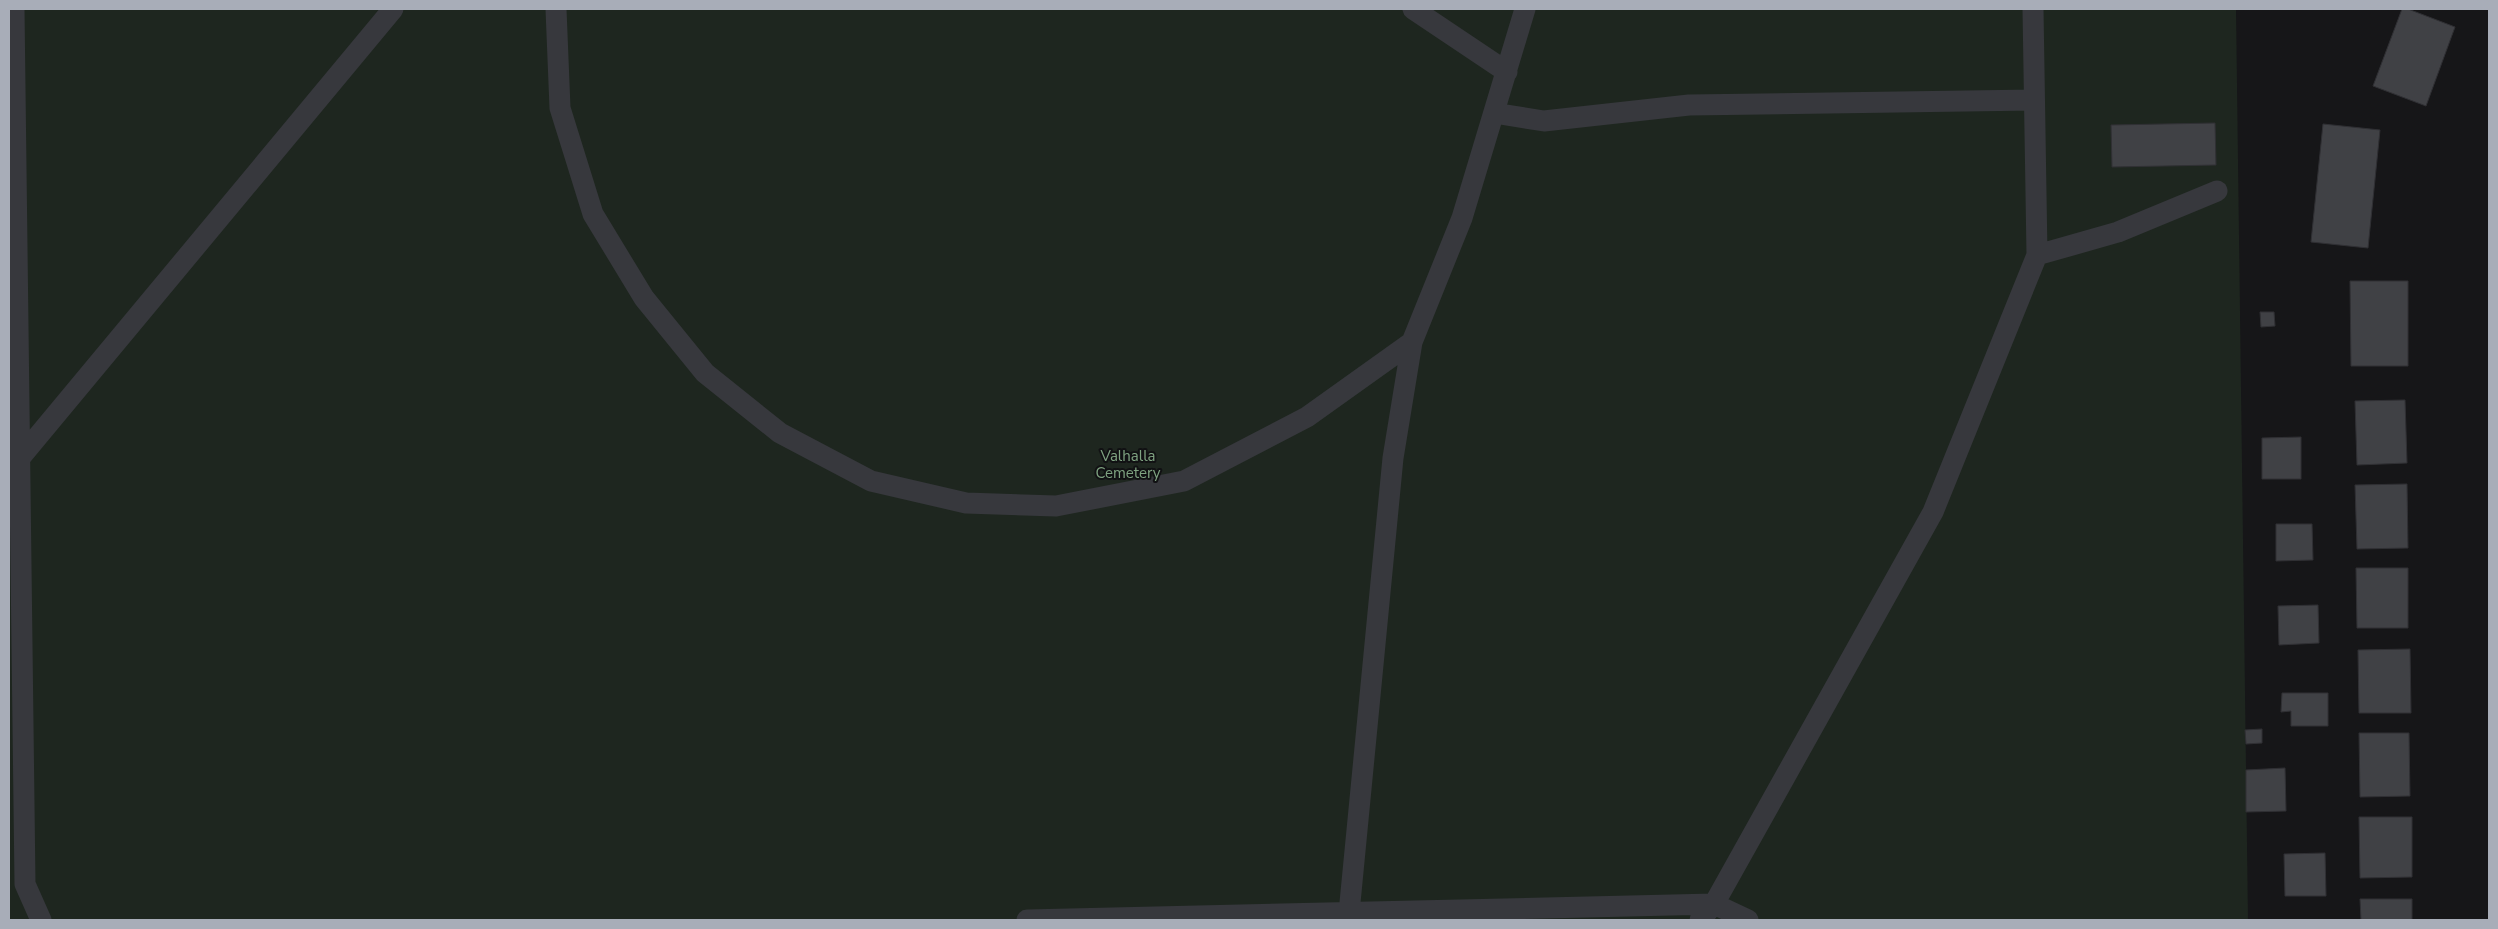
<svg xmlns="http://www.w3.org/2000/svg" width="2498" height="929" font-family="'Nunito Sans',sans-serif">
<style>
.green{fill:#1e261f}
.building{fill:#404145;stroke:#303034}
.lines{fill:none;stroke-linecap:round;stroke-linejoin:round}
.lane{stroke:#37383d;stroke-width:21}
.labels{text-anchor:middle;stroke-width:4;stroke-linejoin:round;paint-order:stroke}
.park-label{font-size:15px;fill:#7fa381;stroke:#111113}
</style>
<rect width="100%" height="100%" fill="#161618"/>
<path class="green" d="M9,9H2236L2248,920H9Z"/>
<path class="building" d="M2402,9H2408L2455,27L2426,106L2373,86Z
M2215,123L2216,165L2112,167L2111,125Z
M2323,124L2380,130L2368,248L2311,242Z
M2350,281H2408V366H2351Z
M2260,312H2274L2275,326L2261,327Z
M2405,400L2407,463L2357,465L2355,401Z
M2301,437V479H2262V438Z
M2407,484L2408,548L2357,549L2355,485Z
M2276,524H2312L2313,560L2276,561Z
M2356,568H2408V628H2357Z
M2318,605L2319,643L2279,645L2278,606Z
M2410,649L2411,713H2359L2358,650Z
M2282,693H2328V726H2291V711L2281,712Z
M2262,729V743L2246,744L2245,730Z
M2359,733H2409L2410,796L2360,797Z
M2285,768L2286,811L2246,812V770Z
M2359,817H2412V877L2360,878Z
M2325,853L2326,896H2285L2284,854Z
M2360,899H2412V920H2361Z"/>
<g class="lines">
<path class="lane" d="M14,9L25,884L41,920
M556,9L560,108L593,214L644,298L705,373L780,433L871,481L966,503L1056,506L1184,481L1307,417L1412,342
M1413,9L1507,72
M1494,113L1544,121L1689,105L2034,100
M2037,255L2118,232L2217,191
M15,459H19L393,9
M1349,913L1393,458L1412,342L1462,218L1525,9
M1027,920L1714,904L1933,512L2037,255L2033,9
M1700,920L1714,904L1748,920"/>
</g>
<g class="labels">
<g class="park-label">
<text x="1128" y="461">Valhalla<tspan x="1128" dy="17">Cemetery</tspan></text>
</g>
</g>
<rect width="2498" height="929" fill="none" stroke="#a8adb8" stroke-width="20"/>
</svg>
